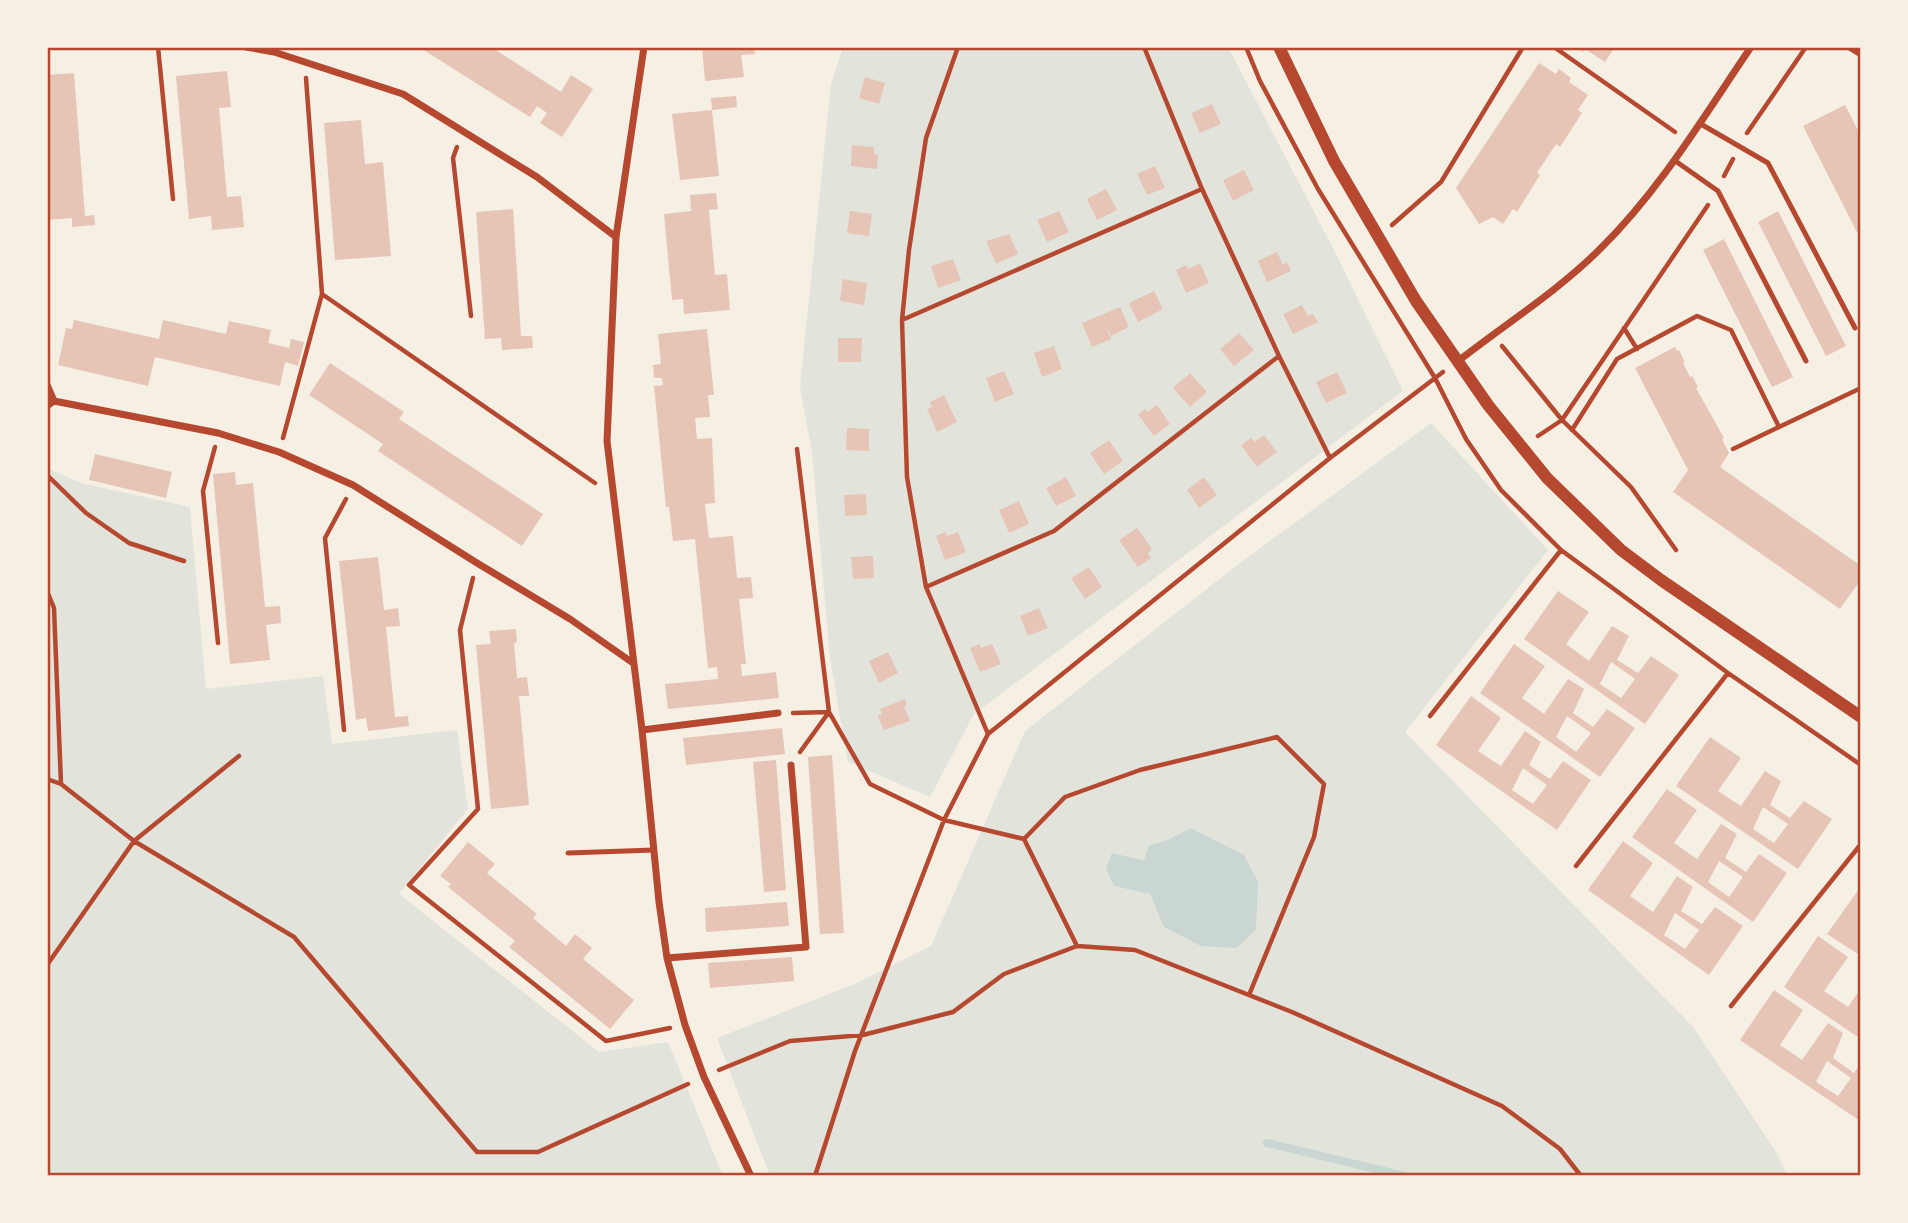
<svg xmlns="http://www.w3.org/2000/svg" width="1908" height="1223" font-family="'Fira Sans Condensed',sans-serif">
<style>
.green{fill:#e2e4dc;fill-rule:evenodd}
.water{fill:#c9d6d2}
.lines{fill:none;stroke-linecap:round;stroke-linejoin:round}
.stream{stroke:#c9d6d2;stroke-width:8}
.building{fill:#e6c5b7;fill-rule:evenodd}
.path{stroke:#b5482f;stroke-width:4.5}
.service{stroke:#b5482f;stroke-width:5}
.minor{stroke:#b5482f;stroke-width:7}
.tertiary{stroke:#b5482f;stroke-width:12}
.neatline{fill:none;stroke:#b5482f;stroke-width:2.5}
</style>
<rect width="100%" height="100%" fill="#f6efe4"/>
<path class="green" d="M843,47H1228L1334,250L1403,391L974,714L930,797L848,762L830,659L812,453L800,387L831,84Z
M1431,423L1548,550L1405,732L1694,1028L1776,1152L1788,1176H770L717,1038L857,983L931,946L1025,731L1240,563ZM1191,828L1150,894L1114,886L1112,853L1145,860L1149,845L1165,841Z
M47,468L81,483L190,507L206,689L323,676L332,744L457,730L468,809L399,894L599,1052L668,1042L723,1176H47Z"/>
<path class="water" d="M1191,828L1244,855L1258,882L1256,929L1237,948L1201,946L1164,927L1150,894L1114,886L1106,869L1112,853L1144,860L1149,845L1165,841Z"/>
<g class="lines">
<path class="stream" d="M1267,1143L1405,1176"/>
</g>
<path class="building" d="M419,47H491L561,92L571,75L593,89L562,137L540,123L547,113L537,106L530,117Z
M702,47H754L755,54L741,55L744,77L705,81Z
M1576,47H1615L1605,62L1585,49L1583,52Z
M1539,63L1556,74L1559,69L1571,78L1569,82L1588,95L1578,110L1582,113L1560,147L1556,144L1537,173L1540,175L1517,212L1513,209L1503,224L1493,217L1479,224L1456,188Z
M227,71L231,107L219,108L227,197L241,196L244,227L212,230L211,216L189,219L176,76Z
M74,73L85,216L94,215L95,225L72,227V218L47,220V75Z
M865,77L885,83L879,104L859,98Z
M736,96L737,107L712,110L711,98Z
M1212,104L1221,124L1200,133L1191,113Z
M1845,105L1861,136V240L1803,126Z
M712,110L719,176L680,180L672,114Z
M361,120L365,164L383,162L391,256L335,260L324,123Z
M852,145L874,147V154L878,155L877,169L851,166Z
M1155,166L1165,188L1147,195L1137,174Z
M1244,170L1254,190L1233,201L1223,180Z
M1106,189L1117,210L1097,220L1087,199Z
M716,193L718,209L709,210L715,275L727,274L730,310L684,314L683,299L672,300L664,214L691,211L690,195Z
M513,209L521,336H532L533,348L502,350L501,338L485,339L476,212Z
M850,211L872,214L869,236L847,233Z
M1059,211L1069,232L1047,242L1037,220Z
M1778,211L1846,346L1826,356L1758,222Z
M1009,234L1018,254L996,264L986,241Z
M1724,239L1793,377L1772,387L1703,250Z
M1277,252L1283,265L1287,262L1291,271L1267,282L1258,261Z
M953,259L961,280L938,288L931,266Z
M1200,263L1209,283L1186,293L1176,270L1186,265L1188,269Z
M843,279L867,283L864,305L840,301Z
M1154,291L1163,309L1138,322L1129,303Z
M1302,305L1308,316L1313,314L1318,322L1293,334L1283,314Z
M1120,307L1129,327L1111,336L1104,322L1111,339L1092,347L1082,323Z
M74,320L159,339L163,320L226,334L229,321L271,330L268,343L289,348L291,339L304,342L298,366L285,362L280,386L155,357L148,386L58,365L66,328L72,329Z
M707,329L714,395H708L710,417L695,418L697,439L712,438L715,503L705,504L709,538L733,536L737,578L751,577L753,598L739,599L746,664H741L742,676L776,672L779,698L668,709L665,684L718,679L717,667L708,668L695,539L673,541L669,507H666L654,386L663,385L662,378H654L653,365L661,364L658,334Z
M1239,333L1254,350L1234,366L1220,349Z
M838,338H862L861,362H838Z
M1054,346L1062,369L1042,377L1034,353Z
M1675,347L1677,351L1679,350L1685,362L1683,363L1690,377L1692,376L1698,387L1696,388L1724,438L1722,439L1729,453L1720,467L1861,566V579L1840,609L1673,492L1688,470L1635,368Z
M330,363L404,412L399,419L543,514L522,546L378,451L383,444L309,395Z
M1004,371L1014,394L995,402L986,378Z
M1337,372L1347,393L1326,403L1316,382Z
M1190,373L1207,392L1190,407L1173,388Z
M944,395L957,422L937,432L927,409L932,407L930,402Z
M1157,405L1170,424L1154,436L1138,414L1145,409L1147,412Z
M847,428L869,429V451L846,450Z
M1264,435L1277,452L1257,467L1241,445L1251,438L1255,442Z
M1109,440L1123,461L1104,474L1090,453Z
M95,454L172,472L166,498L89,480Z
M235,472L236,485L253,483L265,607L280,606L281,623L266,625L270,660L230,664L213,474Z
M1066,477L1076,496L1056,506L1046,488Z
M1204,477L1217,495L1199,508L1187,490Z
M866,494L867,515L845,516L844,495Z
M1019,501L1029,524L1009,533L999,510Z
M1137,528L1152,549L1148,553L1151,558L1138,567L1119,540Z
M945,532L947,536L958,532L966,552L945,560L936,536Z
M873,556L874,578L853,579L851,557Z
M378,557L384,610L398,608L400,626L386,627L395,717L408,716L409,726L368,731L366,718L356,720L339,561Z
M1089,567L1102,587L1085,599L1071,578Z
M1558,591L1589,612L1566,644L1589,661L1612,626L1629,636L1617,660L1638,673L1651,656L1679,675L1645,724L1524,639ZM1611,662L1635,679L1621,698L1600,684Z
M1039,608L1048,628L1028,636L1020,616Z
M516,629L517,642L514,643L517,678L527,677L529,696H519L529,805L491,809L476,645L491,644L489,631Z
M980,644L981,648L992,644L1001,664L980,672L970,648Z
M1514,644L1545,666L1522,698L1544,714L1568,679L1584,689L1573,713L1593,727L1607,709L1635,728L1600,777L1480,693ZM1567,716L1591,733L1576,752L1556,737Z
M888,652L898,673L879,683L869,661Z
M1471,696L1501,718L1478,751L1501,766L1525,731L1541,742L1529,765L1550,779L1563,761L1591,780L1557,830L1436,745ZM1523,768L1547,785L1533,804L1512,790Z
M905,699L907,705L904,707L910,721L884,730L878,716L882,714L880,709Z
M782,728L785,754L686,765L683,738Z
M1710,737L1741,758L1718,791L1741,806L1765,771L1781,781L1770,805L1790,818L1804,801L1832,819L1798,869L1676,786ZM1763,807L1788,824L1774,843L1753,829Z
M832,755L844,933L820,934L808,757Z
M776,760L786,890L764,892L753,762Z
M1667,789L1697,810L1674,843L1697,859L1721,824L1737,834L1725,858L1746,872L1759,854L1787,873L1753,922L1632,837ZM1719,861L1743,877L1729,897L1708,882Z
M1623,841L1653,863L1630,896L1653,912L1677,876L1693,887L1681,911L1702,924L1715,907L1743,926L1709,975L1588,890ZM1675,913L1699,930L1685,949L1664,935Z
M468,842L495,864L487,873L537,914L533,918L566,946L575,934L592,948L583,959L634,1000L610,1029L509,947L515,941L448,887L451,884L440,876Z
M1861,886V956L1827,934Z
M787,902L789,926L706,932L705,908Z
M1818,936L1848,957L1824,991L1848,1007L1861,988V1039L1784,987Z
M792,957L794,981L710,988L708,963Z
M1774,990L1803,1010L1780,1045L1802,1060L1828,1023L1843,1033L1833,1058L1854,1073L1861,1063L1860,1121L1740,1040ZM1827,1061L1851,1078L1838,1096L1816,1082Z"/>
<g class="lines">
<path class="path" d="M158,47L173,199
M958,47L926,138L909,250L902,320L907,477L926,587L988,734
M1144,47L1202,189L1279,356L1330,458
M1246,47L1260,81L1318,189L1435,378L1466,439L1501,490L1561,550L1728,673L1861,765
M1554,47L1675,132
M1747,133L1806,47
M457,147L453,158L471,316
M1724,176L1733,159
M1392,225L1441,182L1523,47
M322,294L595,483
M902,320L1202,189
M1624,328L1637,349
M1502,346L1562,420L1631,487L1676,550
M1572,430L1617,359L1697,316L1731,330L1779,427
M1538,436L1562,420L1708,205
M283,438L322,294L306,78
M215,447L203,491L218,643
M797,449L829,712L800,752
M1733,449L1861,388
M47,475L86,513L129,543L184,561
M473,578L460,630L478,809L409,885L606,1041L670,1028
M926,587L1054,531L1279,356
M47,591L54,608L61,784L134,841L294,937L477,1152H538L688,1084
M793,713L829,712L870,784L944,820L1024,839L1077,946L1135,950L1292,1012L1502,1106L1560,1149L1581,1176
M1430,716L1561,550
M344,730L325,538L346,499
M47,779L61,784
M1024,839L1065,797L1140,770L1277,737L1324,784L1314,837L1249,995
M1576,866L1728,673
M47,965L134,841L239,756
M1731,1006L1861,844
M719,1070L790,1041L863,1035L953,1012L1004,974L1077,946
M815,1176L855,1051L944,820L988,734L1330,458L1443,372"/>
<path class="service" d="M1848,47L1861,55
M1699,123L1768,163L1855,328
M1674,160L1718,191L1806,361
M568,853L654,850"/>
<path class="minor" d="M246,47L274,52L403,94L537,177L616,237
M644,47L616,237L607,441L642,730L659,902L667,958L685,1025L704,1077L751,1176
M1457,362C1504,325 1558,291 1600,249C1660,190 1704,116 1751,47
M47,385L54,401
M47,406L54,401L218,433L279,452L353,485L477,563L570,619L633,663
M642,730L778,713
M667,958L806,947L791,765"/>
<path class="tertiary" d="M1279,47L1334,161L1416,301L1488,405L1547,478L1621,550L1661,580L1861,717"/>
</g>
<rect width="1908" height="1223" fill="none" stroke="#f6efe4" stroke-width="98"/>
<rect x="49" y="49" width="1810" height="1125" class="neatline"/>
</svg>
